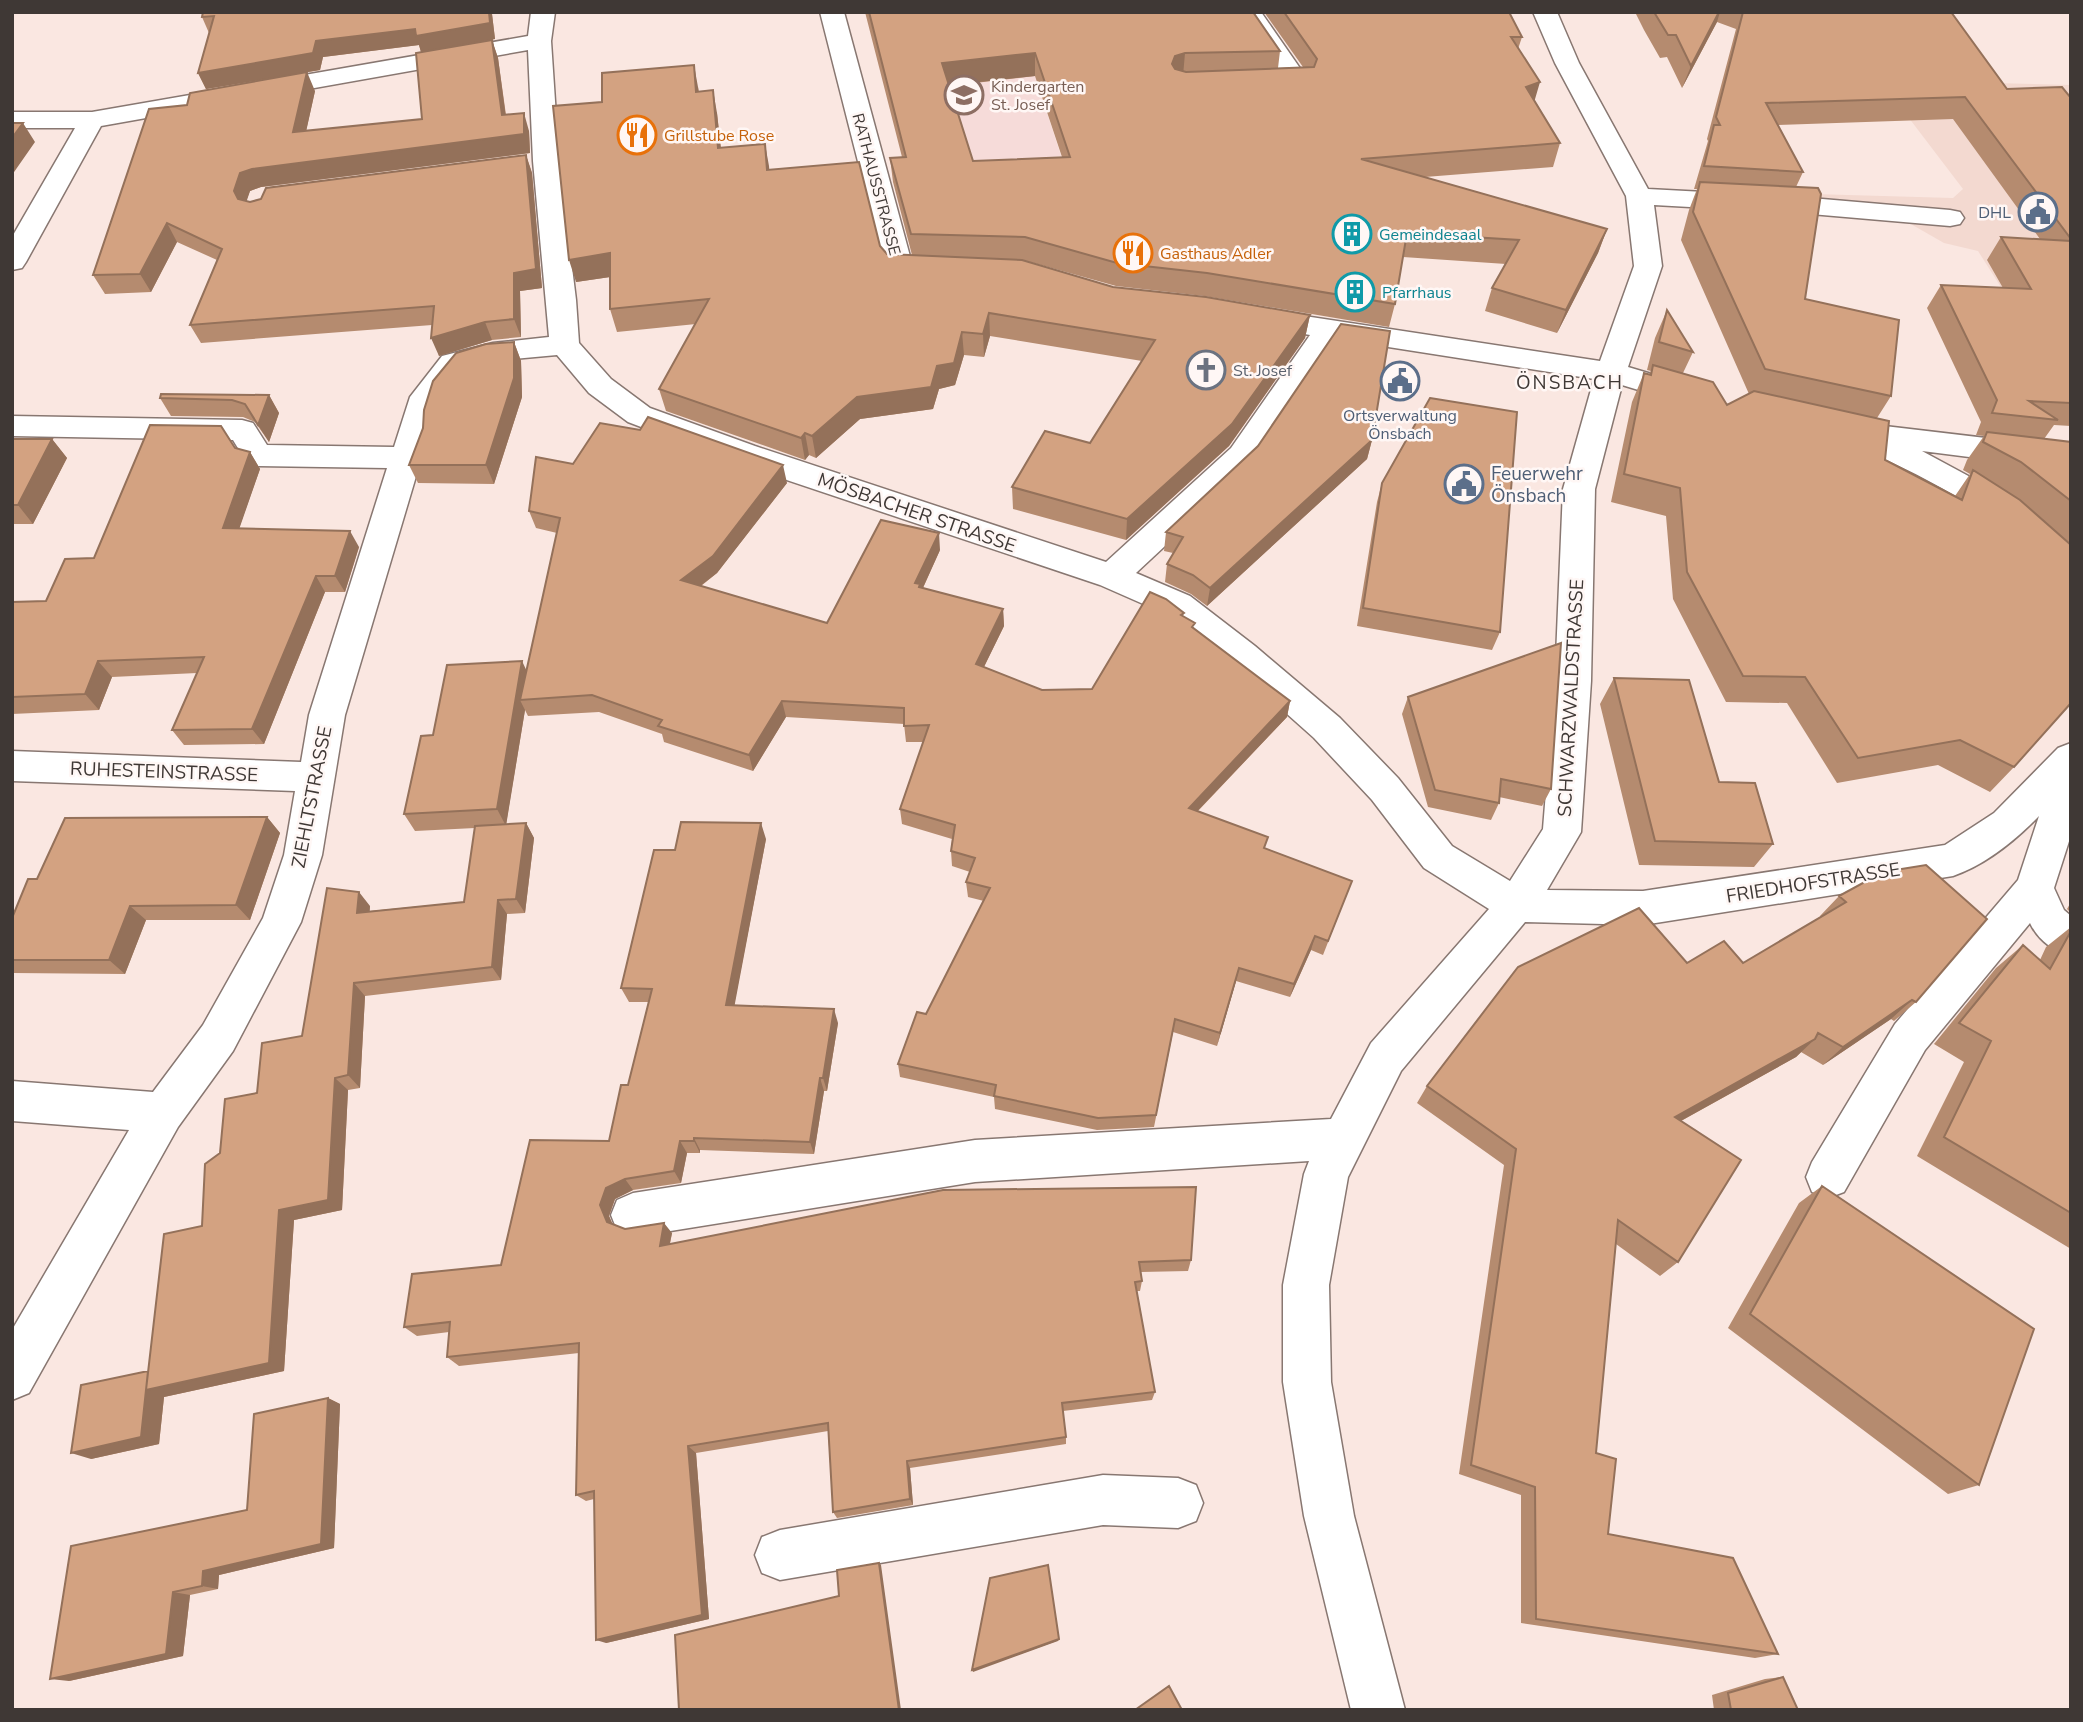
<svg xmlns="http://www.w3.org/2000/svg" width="2083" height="1722" font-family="'Nunito Sans',sans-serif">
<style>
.built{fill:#f3d9d0}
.education{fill:#f6dbd9}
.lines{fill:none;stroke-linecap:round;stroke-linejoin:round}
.minor-casing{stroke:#887771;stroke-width:3}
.minor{fill:#fff;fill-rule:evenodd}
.wall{fill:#b58b6f;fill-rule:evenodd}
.shaded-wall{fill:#94715a}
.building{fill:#d3a281;stroke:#94715a;stroke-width:2;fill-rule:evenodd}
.labels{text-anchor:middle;stroke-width:5;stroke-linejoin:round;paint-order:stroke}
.far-education-label{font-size:16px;fill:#785e54;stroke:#fff7f5;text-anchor:start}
.far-food-label{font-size:16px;fill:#c56008;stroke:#fff7f5;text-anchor:start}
.far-street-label{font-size:16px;fill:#3f3835;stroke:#fff7f5}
.far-service-label{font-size:16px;fill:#4e5e75;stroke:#fff7f5;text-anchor:end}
.far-culture-label{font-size:16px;fill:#0d838f;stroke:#fff7f5;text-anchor:start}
.far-worship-label{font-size:16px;fill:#5b616d;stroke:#fff7f5;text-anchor:start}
.far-quarter-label{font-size:19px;letter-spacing:2px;fill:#3f3835;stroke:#fff7f5}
.service-label{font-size:19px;fill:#4e5e75;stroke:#fff7f5;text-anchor:start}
.street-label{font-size:19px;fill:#3f3835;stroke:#fff7f5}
</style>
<rect width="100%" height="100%" fill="#fae7e1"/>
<path class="built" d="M1880,80L2071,85V318L2018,314L1978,251L1944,243L1909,223L1824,212L1813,194L1953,198L1963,189Z"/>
<path class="education" d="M1159,12L1038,85L1061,156L909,175L890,110L1016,26Z"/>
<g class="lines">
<defs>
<path id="minor" d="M531,12H555L551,41L559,161L576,300L579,343L611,379L650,408L755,446L1106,562L1231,448L1310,335L1248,324L1244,318L1248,312L1258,309L1600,361L1634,266L1626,196L1555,63L1533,12H1557L1579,63L1648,189L1799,197L1950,210L1960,212L1964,218L1960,224L1950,226L1799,213L1654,205L1662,266L1628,367L1702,389L1706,396L1702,403L1691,406L1622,385L1595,489L1591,681L1581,832L1547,890L1643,891L1945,845L1994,813L2058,748L2071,743V835L2054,888L2064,910L2071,916V957C2053,951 2038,940 2030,923L1925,1050L1844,1192L1828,1198L1812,1192L1806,1177L1812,1162L1895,1024L2018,880L2039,816C2016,840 1985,865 1953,876L1643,925L1525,922L1401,1071L1348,1177L1329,1285L1331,1382L1354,1516L1405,1710H1351L1304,1516L1283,1382V1285L1304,1174L1309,1161L975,1182L633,1237L617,1230L611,1215L617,1200L633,1193L975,1140L1331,1119L1371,1043L1489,909L1424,868L1372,800L1314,738L1231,664L1166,614L1100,585L733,462L628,422L589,393L557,355L493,361L462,370L439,399L345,715L322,855L301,922L233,1051L178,1127L29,1393L12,1400V1330L129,1130L12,1121V1081L153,1092L203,1025L263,918L284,855L295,791L12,781V751L301,762L309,715L387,468L258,466L247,463L233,440L12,436V416L242,420L253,423L267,445L394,447L410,397L442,356L493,343L549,337L533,161L528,50L101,126L26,262L22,268L12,270V237L75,128H12V112H92L528,36ZM1337,339L1594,379L1563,489L1555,681L1543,829L1510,881L1452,846L1398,778L1340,718L1255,646L1190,596L1136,573L1253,464L1298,401Z
M820,12H844L911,260L947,263L951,269L947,275C929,279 907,278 889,274L885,268Z
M1238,12H1261L1311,84L1308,89L1267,92L1258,90L1255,85L1258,80L1282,77Z
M1834,420L2071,448V470L1922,451L1998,492L2064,544L2071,551V584C2051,578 2020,541 2000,526C1963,497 1921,476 1878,456L1873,449L1876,445L1823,437L1819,430L1823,423Z
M1103,1475L1178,1478L1196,1485L1203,1503L1196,1521L1178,1528L1103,1525L780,1580L762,1573L755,1555L762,1537L780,1530Z"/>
</defs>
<use href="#minor" class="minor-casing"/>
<use href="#minor" class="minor"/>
</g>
<path class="wall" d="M203,12H505L492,14L495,39L421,52L419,45L323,57L320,70L206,89L198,73L209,33L202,17Z
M865,12H1253L1280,51L1278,68L1303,67L1264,12H1509L1522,37L1518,49L1535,101L1560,143L1553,167L1425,177L1607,229L1598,253L1557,333L1485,311L1492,288L1506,264L1403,257L1395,304L1389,327L1204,296L1116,286L1023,260L1113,287L1310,315L1305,338L1229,446L1126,540L1013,509L1012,487L1090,443L1142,361L990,336L984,357L964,355L955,385L939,389L933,409L860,419L816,458L809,455L805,460L666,411L659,389L696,324L617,332L610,309V277L576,282L602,102L698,87L699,92L717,113L721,148L769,170L880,246L887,254L912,255L893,182L890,158L902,157ZM1035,76L1062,157L973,161L949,86Z
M1635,12H1951L2007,89L2071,98V426L2054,425L2044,439L2071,442V703L2014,767L1990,792L1938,765L1837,783L1787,703L1726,702L1673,599L1666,516L1611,502L1632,402L1644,373L1649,374L1651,371L1647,370L1655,338L1667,310L1693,352L1683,373L1727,405L1749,394L1681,240L1689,210L1697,189H1694L1708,141L1707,139L1736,29L1717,22L1682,88L1667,57L1660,58L1644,30ZM1953,119L2040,239L2001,237L1987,260L2003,288L1941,285L1927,308L1981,422L1976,435L1984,436L1967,460L1963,470L1970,474L1955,496L1885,460L1877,418L1891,396L1805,299L1796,187L1803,172L1778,125Z
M492,40L498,58L506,115L529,131L530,153L261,187L250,191L246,201L250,202L526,155L532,173L542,288L520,291L521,337L492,340L439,356L432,325L201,343L190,325L217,260L177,242L151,292L105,294L93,275L187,105L315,91L306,131L422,119Z
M514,342L521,361L522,397L494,484L418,483L409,465L423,428Z
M269,395L279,413L269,442L255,422L243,417L171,416L160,398Z
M12,439H52L67,458L33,524H12Z
M1372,440L1367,459L1207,606L1191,594L1165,582L1167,564L1173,553L1164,551L1166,532Z
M235,448L250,452L260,469L239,528L359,547L345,592H325L264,744L184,745L172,730L197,673L112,677L99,710L12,714V602L46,601L94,558Z
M573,464L787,483L717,573L701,586L827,623L940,550L923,588L1003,609L1004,626L984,667L1042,690L1092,689L1184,613L1183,616L1194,628L1290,701L1287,717L1198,811L1265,848L1352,881L1323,955L1311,950L1290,997L1236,981L1217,1046L1173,1032L1154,1127L1097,1130L995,1109L994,1097L900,1077L898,1064L926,1014L984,901L968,897L966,882L970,872L952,866L951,851L952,839L902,824L900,809L923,742H906L904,724L786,717L753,771L664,742L662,734L599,712L528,716L525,710L506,824L526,823L534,838L525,913L507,914L501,980L365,996L360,1088L348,1090L342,1210L294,1220L284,1371L164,1397L159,1444L91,1459L148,1371L202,1226L220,1153L257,1093L302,1036L370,906L369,911L464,902L475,828L415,831L404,814L433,735L527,671L557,533L536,528L529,511Z
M1382,483L1500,632L1492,650L1357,626L1377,502Z
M1614,678L1719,782L1773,844L1754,867L1639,865L1600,704Z
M1408,697L1551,789L1542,806L1499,797V803L1491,820L1428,807L1402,714Z
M267,817L280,833L250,920H146L125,974L13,973L12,975V918L37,879Z
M766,839L734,1005L838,1023L827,1091H824L814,1154L700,1150V1153H687L681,1183L633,1190L615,1199L609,1216L612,1223L625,1229L672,1233L670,1244L1191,1260L1188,1271L1141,1272L1142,1281L1140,1291H1137L1155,1392L1152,1400L1063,1411L1066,1437V1444L910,1468L913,1505L837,1518L833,1512L828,1431L696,1453L709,1619L606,1643L594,1499L586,1501L576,1495L579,1353L459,1366L447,1357L449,1332L417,1336L404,1327L501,1265L609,1141L628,1085L649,1002H629L621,988L675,850Z
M1883,872L1916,1002L1894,1021L1891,1019L1823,1065L1801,1052L1796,1057L1681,1121L1678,1262L1660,1276L1616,1244L1596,1453L1608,1534L1778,1654L1755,1658L1521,1623V1495L1459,1474L1504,1165L1417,1103L1427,1086L1687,963H1743L1821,917L1820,916L1839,896Z
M2071,902V913L2067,909Z
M2071,927V1249L1917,1156L1964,1062L1934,1044L1996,968L2023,945L2040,960L2046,947Z
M1822,1186L1979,1485L1948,1494L1728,1328L1799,1203Z
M328,1398L340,1404L334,1548L219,1575L218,1589L190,1595L183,1656L69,1681L247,1510Z
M1783,1677L1798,1710H1714L1712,1695L1765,1679Z"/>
<path class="shaded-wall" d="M489,12H505L492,14L495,39L421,52L419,45L323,57L320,70L206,89L198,73L316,41Z
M1719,12H1720L1717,22L1682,88L1691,66Z
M492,40L498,58L508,133L502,115Z
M1035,53V76L943,86L942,63Z
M1185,53L1183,76L1170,87L1172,64L1175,56Z
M694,65L698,87L701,114L696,92Z
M307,72L315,91L302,150L293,132Z
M1540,82L1533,106L1526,87Z
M713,90L717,113L723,170L718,148Z
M524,113L529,131L530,153L261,187L250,191L244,209L234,191L240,173L252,169Z
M23,123L35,142L12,175V138Z
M765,144L769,166L771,192L767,170Z
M526,155L532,173L542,288L520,291L521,337L514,319V273Z
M167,223L177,242L151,292L140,274Z
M1607,229L1598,253L1557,333L1566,310Z
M610,253L617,276L576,282L569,260Z
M989,313L990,336L984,357L983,334Z
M1310,315L1305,338L1229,446L1126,540L1127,519Z
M485,322L492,340L439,356L431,338Z
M962,332L964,355L955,385L939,389L933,409L860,419L816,458L812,436L857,397L937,366Z
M514,342L521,361L522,397L494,484L486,465Z
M269,395L279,413L269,442L258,425Z
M805,433L809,455L805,460L801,438Z
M52,439L67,458L33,524L18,505Z
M1372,440L1367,459L1207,606L1210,588Z
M250,452L260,469L234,544L223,528Z
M783,465L787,483L717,573L686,597L681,580Z
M350,531L359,547L345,592L335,576Z
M939,533L940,550L921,592L915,583Z
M316,576L325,592L264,744L252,729Z
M1003,609L1004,626L977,681L976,664Z
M98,661L112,677L99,710L85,694Z
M522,661L530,678L520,700L525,710L506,826L497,809Z
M782,701L786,717L753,771L749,755Z
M1290,701L1287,717L1186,823L1189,808Z
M267,817L280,833L250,920L236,905Z
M526,823L534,838L525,913L516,899Z
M761,823L766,839L732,1019L726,1005Z
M359,892L370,906L369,927L357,913Z
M498,900L507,914L501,980L492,967Z
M130,906L146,920L125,974L109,960Z
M1315,936L1311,950L1290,997L1294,984Z
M1239,968L1236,981L1217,1046L1220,1033Z
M354,983L365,996L360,1088L348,1075Z
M1912,1000L1891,1019L1823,1065L1843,1047Z
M834,1009L838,1023L827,1091L823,1078Z
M1815,1039L1796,1057L1659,1133L1675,1117Z
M335,1078L348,1090L342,1210L294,1220L284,1371L164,1397L159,1444L91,1459L71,1453L148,1371L279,1210Z
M820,1078L824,1091L814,1154L810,1142Z
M694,1138L700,1150V1153L694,1141Z
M680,1141L687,1153L681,1183L674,1171Z
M625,1179L633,1190L615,1199L609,1216L616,1232L607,1222L600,1205L606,1188Z
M664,1223L672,1233L667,1256L660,1246Z
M328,1398L340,1404L334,1548L219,1575L218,1589L202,1586L203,1571Z
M688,1446L696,1453L709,1619L606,1643L596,1640Z
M907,1461L910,1468L913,1505L910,1499Z
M879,1563L881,1565L901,1710H899Z
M173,1592L190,1595L183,1656L69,1681L50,1679Z
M1059,1639L1058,1641L973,1672L972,1670Z"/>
<path class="building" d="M203,12H489L490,23L416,36L415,29L316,41L313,53L198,73L214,16L202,17Z
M869,12H1253L1280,51L1185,53L1175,56L1172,64L1175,69L1186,72L1314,67L1317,59L1284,12H1509L1522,37H1511L1540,82L1526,87L1560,143L1361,159L1607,229L1566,310L1492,288L1519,240L1407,233L1395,304L1207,273L1117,263L1025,237L911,234L890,158L906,157ZM1035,53L1070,157L973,161L942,63Z
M1654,12H1719L1691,66L1676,35H1668Z
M1743,12H1951L2007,89L2062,87L2071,98V239L1965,97L1766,103L1803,172L1704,166L1714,125H1720L1716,117Z
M492,40L502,115L524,113V134L252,169L240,173L234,191L238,199L250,202L261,199L266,188L526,155L536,269L514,273V319L485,322L431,338L434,306L190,325L222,249L167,223L140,274L93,275L149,109L187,105L190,93L307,72L293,132L422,119L416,53Z
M694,65L696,92L713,90L718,148L765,144L767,170L859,162L880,246L887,254L1022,260L1113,287L1206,297L1310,315L1232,424L1127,519L1012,487L1045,431L1090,443L1155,340L989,313L983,334L962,332L954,363L937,366L931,387L857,397L812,436L805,433L801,438L659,389L709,299L610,309V253L569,260L553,106L602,102V73Z
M12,123H23L12,138Z
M1700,182L1818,188L1821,194L1805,299L1899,320L1891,396L1765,369L1693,212Z
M2001,237L2071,241V403L2029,401L2058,420L1992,413L1997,400L1941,285L2031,289Z
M1667,310L1693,352L1659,342Z
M1341,324L1390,331L1372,440L1210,588L1193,575L1167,564L1183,537L1166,532L1258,446Z
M514,342V378L486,465H409L423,428L424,410L433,381L456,353L486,344Z
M1653,365L1713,382L1727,405L1754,391L1889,421L1885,460L1962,500L1973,470L2020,500L2071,545V703L2014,767L1960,740L1858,758L1805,677L1743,676L1687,572L1680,488L1624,474L1644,373L1651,375Z
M161,394L269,395L258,425L245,404L232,400L160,398Z
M1430,398L1517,412L1500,632L1363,608L1382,483Z
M648,417L783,465L713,556L681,580L827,623L881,520L939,533L915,583L920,584L919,587L1003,609L976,664L1042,690L1092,689L1150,592L1166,599L1184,613L1181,615L1195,623L1192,627L1290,701L1189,808L1268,837L1264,848L1352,881L1328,941L1315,936L1294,984L1239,968L1220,1033L1175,1019L1156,1115L1098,1118L994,1096L996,1085L898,1064L917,1012L926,1014L990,888L966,882L975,858L951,851L955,825L900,809L929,725L904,726V708L782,701L749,755L658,726L662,720L592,695L520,700L560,518L529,511L536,457L573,464L600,423L640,430Z
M150,425L221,426L235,448L250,452L223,528L350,531L335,576H316L252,729L172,730L204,657L98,661L85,694L12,697V602L46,601L65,559L94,558Z
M1987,432L2071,442V501L2021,462L1983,442Z
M12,439H52L18,505H12Z
M1561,643L1551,789L1501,779L1499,803L1435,790L1408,697Z
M522,661L497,809L404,814L421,736L433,735L447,665Z
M1614,678L1689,680L1719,782L1755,783L1773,844L1655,841Z
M267,817L236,905L130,906L109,960H12V918L28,879H37L65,818Z
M681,822L761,823L726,1005L834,1009L823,1078H820L810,1142L694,1138V1141H680L674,1171L625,1179L606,1188L600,1205L607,1222L625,1229L664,1223L660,1246L943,1190L1196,1187L1191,1260L1139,1262L1142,1281L1135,1282L1155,1392L1062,1403L1066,1437L907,1461L910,1499L833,1512L828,1423L688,1446L702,1615L596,1640L594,1491L576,1495L579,1343L447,1357L450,1322L404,1327L412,1274L501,1265L530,1140L609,1141L621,1085H628L652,989L621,988L654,850H675Z
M526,823L516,899L498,900L492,967L354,983L348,1075L335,1078L328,1200L279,1210L269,1363L146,1390L164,1234L202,1226L205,1164L220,1153L225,1099L257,1093L262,1043L302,1036L327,888L359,892L357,913L464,902L475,826Z
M1926,865L1987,919L1916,1002L1912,1000L1843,1047L1818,1033L1815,1039L1675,1117L1741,1160L1678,1262L1618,1220L1596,1453L1616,1459L1608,1534L1733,1558L1778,1654L1536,1619L1535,1487L1471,1465L1516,1149L1427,1086L1518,967L1639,908L1687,963L1724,941L1743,963L1846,902L1839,896L1883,872Z
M2071,931V1213L1944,1137L1991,1041L1959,1023L2023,945L2050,969Z
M1822,1186L2034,1329L1979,1485L1750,1314Z
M148,1371L141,1437L71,1453L81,1385Z
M328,1398L321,1544L203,1571L202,1586L173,1592L166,1654L50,1679L71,1546L247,1510L254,1414Z
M879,1563L899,1710H679L675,1635L839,1596L837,1570Z
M1048,1565L1059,1639L972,1670L990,1578Z
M1783,1677L1798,1710H1731L1728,1693Z
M1169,1686L1182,1710H1135Z"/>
<defs>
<symbol id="school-ring" viewBox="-11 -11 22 22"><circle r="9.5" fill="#fff7f5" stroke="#8d6e63" stroke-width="1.5"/><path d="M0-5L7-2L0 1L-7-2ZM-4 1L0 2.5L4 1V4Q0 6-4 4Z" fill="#8d6e63"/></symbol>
<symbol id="restaurant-ring" viewBox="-11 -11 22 22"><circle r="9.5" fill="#fff7f5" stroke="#e8710a" stroke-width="1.5"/><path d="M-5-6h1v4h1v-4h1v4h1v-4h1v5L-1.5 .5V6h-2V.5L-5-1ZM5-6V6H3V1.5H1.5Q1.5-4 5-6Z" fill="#e8710a"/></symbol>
<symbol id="civic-ring" viewBox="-11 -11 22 22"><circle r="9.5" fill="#fff7f5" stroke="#5c6f8a" stroke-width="1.5"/><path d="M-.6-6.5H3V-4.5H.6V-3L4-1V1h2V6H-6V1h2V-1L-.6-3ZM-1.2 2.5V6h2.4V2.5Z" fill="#5c6f8a"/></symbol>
<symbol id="building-ring" viewBox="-11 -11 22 22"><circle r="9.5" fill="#fff7f5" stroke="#0f9aa8" stroke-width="1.5"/><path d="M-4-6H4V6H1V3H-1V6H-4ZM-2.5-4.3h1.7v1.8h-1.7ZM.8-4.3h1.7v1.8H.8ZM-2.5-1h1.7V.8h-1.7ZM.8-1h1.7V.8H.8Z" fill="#0f9aa8"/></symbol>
<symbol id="church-ring" viewBox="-11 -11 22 22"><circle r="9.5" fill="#fff7f5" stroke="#6b7280" stroke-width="1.5"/><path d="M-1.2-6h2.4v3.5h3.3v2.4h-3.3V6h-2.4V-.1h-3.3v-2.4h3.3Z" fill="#6b7280"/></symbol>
</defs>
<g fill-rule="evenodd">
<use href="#school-ring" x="942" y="73" width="44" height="44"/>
<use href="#restaurant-ring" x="615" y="113" width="44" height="44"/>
<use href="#civic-ring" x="2016" y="190" width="44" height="44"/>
<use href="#building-ring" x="1330" y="212" width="44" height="44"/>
<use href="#restaurant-ring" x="1111" y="231" width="44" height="44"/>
<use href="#building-ring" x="1333" y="270" width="44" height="44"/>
<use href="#church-ring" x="1184" y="348" width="44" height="44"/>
<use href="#civic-ring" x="1378" y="359" width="44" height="44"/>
<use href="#civic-ring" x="1442" y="462" width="44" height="44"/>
</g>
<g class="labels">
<g class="far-education-label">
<text x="991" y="92">Kindergarten<tspan x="991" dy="18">St. Josef</tspan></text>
</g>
<g class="far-food-label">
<text x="664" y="141">Grillstube Rose</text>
<text x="1160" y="259">Gasthaus Adler</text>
</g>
<g class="far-street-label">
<text transform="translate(877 184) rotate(75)" y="6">RATHAUSSTRASSE</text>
</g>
<g class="far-service-label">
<text x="2011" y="218">DHL</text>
<text x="1400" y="421" text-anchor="middle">Ortsverwaltung<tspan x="1400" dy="18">Önsbach</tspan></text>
</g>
<g class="far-culture-label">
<text x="1379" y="240">Gemeindesaal</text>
<text x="1382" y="298">Pfarrhaus</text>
</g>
<g class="far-worship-label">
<text x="1233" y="376">St. Josef</text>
</g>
<g class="far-quarter-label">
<text x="1570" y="389">ÖNSBACH</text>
</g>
<g class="service-label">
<text x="1491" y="480">Feuerwehr<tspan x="1491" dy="22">Önsbach</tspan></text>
</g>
<g class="street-label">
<text transform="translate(917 512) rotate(19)" y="7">MÖSBACHER STRASSE</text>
<text transform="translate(1570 698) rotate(-87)" y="7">SCHWARZWALDSTRASSE</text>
<text transform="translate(164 771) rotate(2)" y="7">RUHESTEINSTRASSE</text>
<text transform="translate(311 797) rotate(-79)" y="7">ZIEHLTSTRASSE</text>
<text transform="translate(1813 882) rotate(-9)" y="7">FRIEDHOFSTRASSE</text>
</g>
</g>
<rect width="2083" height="1722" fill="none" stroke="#3f3835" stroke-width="28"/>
</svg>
